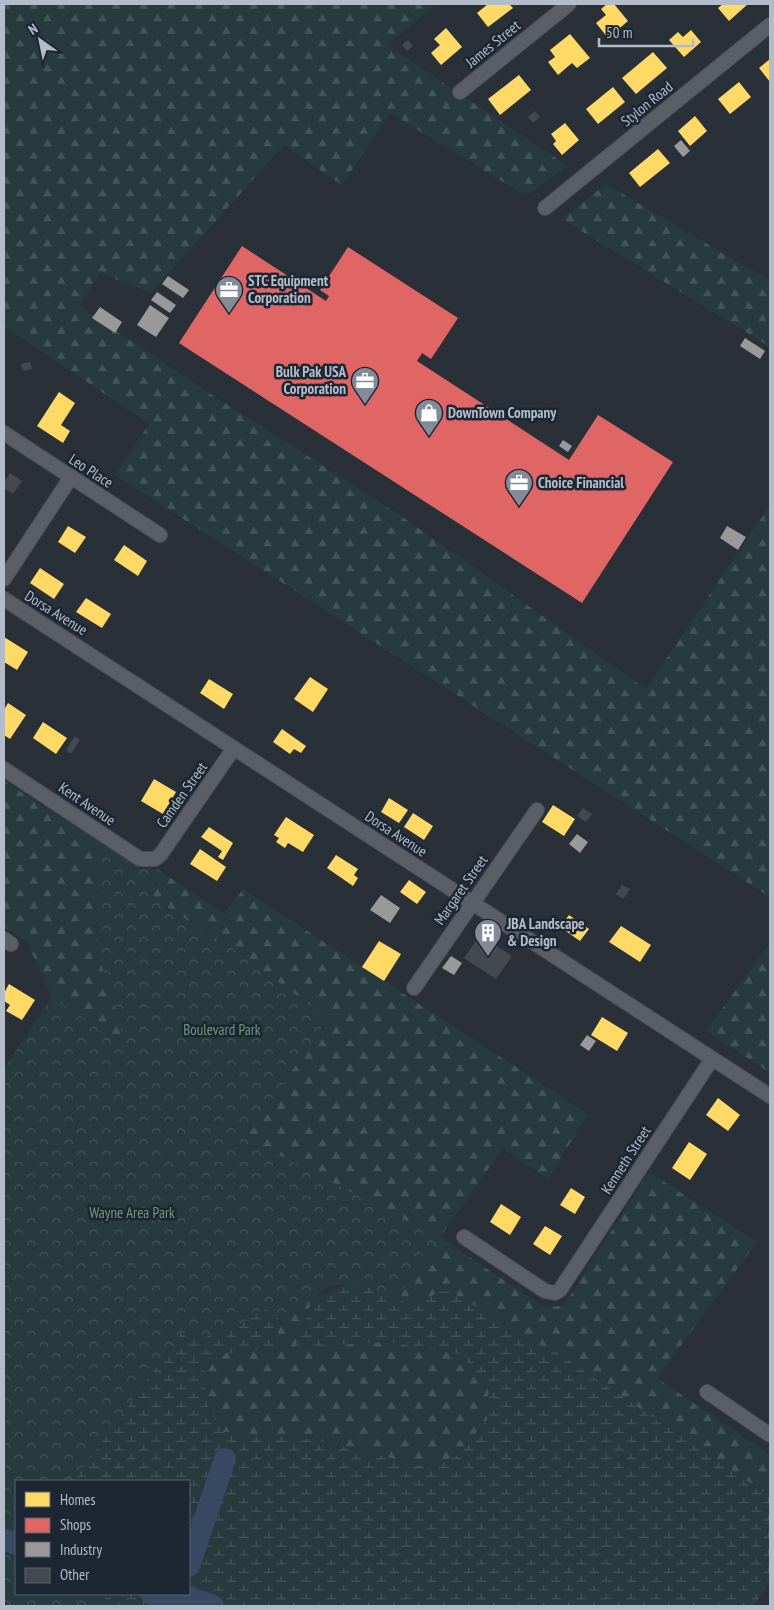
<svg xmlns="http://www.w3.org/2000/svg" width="774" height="1610" font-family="'PT Sans Narrow',sans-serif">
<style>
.forest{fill:url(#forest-firs)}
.wetland{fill:url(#wetland-marsh);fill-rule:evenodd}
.park{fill:url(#park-crowns)}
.homes{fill:#ffd966}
.shops{fill:#e06666}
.industry{fill:#999}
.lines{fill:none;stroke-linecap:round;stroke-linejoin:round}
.river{stroke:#384963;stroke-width:22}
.building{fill:#444950}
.street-casing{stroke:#484c53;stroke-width:16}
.street{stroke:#5a5e66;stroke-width:14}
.labels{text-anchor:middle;stroke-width:5;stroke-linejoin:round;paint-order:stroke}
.street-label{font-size:15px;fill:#b4bcc9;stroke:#1d2633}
.poi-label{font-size:15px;font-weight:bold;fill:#b4bcc9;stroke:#1d2633;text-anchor:start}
.park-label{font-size:15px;fill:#6b9a76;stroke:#1d2633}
</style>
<defs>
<pattern id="forest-firs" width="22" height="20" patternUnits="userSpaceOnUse" patternTransform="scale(1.25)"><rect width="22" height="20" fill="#273a3e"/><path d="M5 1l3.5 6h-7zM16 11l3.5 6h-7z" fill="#445559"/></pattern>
<pattern id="wetland-marsh" width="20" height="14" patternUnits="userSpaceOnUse" patternTransform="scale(1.25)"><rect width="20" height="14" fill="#273a3e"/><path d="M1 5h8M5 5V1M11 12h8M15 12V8" fill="none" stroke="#445559"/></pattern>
<pattern id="park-crowns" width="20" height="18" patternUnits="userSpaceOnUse" patternTransform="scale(1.25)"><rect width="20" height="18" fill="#273a3e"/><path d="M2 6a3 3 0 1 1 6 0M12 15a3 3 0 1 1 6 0" fill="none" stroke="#445559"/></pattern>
</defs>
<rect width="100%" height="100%" fill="#2a3038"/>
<path class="forest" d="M4,4H437L387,45L568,166L526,196L390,113L342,185L284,145L151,293L100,273L79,306L203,389L397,513L646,689L770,505V897L115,475L149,424L4,326Z
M606,184L770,281V347L562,219Z
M4,781L98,841L97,951L218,938L193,924L149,895L157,869L225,914L243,889L588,1114L548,1179L503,1148L440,1237L545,1308L564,1305L649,1172L757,1242L657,1378L770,1455V1496L568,1360L449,1291C434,1292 422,1307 406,1303C396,1300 387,1293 378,1289C359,1281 326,1279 314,1299C305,1313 301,1332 296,1347L389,1342L461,1354L489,1387L487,1420L455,1457L423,1466L317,1440L222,1432L207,1405L204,1368L217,1355L278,1347L247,1321L4,1069L52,997L27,942L4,927Z
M770,943V1073L706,1031Z"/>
<path class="wetland" d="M350,1283L376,1288L406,1303L423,1301L439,1292L449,1291L568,1360L770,1496V1581L754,1606H4V1334L247,1321L264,1308L278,1316V1347L218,1355L204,1368L207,1405L222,1432L317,1440L423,1466L455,1457L487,1420L489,1387L461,1354L389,1342L295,1347L314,1298ZM16,1481H189V1594H16Z"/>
<path class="park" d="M98,841L138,868L157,869L149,895L193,924L218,938L328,1018L246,1138L440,1238L396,1298C373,1287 354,1283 328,1285L314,1298L278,1316L264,1308L247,1321L201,1339L182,1332L74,1480L78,1481H16V1594H109L99,1606H4V1069L52,997L127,1047L97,951Z"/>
<path class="homes" d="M488,4H509L513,8L488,27L477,13Z
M607,4H614L628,21L608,38L596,23L606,15L601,9Z
M723,4H748L729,21L718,8Z
M446,28L462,47L441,65L431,53L440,45L434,39Z
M691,30L701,42L684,57L669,40L678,32L683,37Z
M570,34L590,58L577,68L572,63L558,75L548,62L555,57L550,50Z
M653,52L667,68L636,94L622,78Z
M770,59V82L759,68Z
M519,75L531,90L500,115L488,99Z
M739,82L751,97L730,114L718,99Z
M613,87L625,102L598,124L586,109Z
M695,116L707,131L690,146L678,131Z
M565,123L579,140L562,155L553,144L556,141L551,134Z
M658,149L670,163L640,187L629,173Z
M59,392L75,403L61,425L70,431L63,443L37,426Z
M68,526L86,537L75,553L58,542Z
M124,545L147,561L138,576L114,560Z
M40,568L64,584L54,599L30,583Z
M86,598L111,614L102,628L76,612Z
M4,637L28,652L17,670L4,662Z
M310,677L328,689L313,712L294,699Z
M209,679L233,694L224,709L200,693Z
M8,703L26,715L10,739L4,735V710Z
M43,722L67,738L56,754L33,738Z
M282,729L306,746L301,753L294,749L290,754L273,742Z
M154,779L176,792L163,814L141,801Z
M389,798L408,810L399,823L381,812Z
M553,805L575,819L564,836L542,822Z
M413,813L433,826L424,840L404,827Z
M286,817L314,835L303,852L288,843L285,848L276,842L279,838L274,835Z
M209,827L233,843L223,860L218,857L222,851L201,837Z
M200,849L226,867L217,881L190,864Z
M336,855L358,869L354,875L358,878L353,886L327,868Z
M409,880L426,892L417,904L400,892Z
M569,915L589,929L580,941L560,927Z
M621,926L651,945L640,962L609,942Z
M379,941L401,954L384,981L362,967Z
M9,984L35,1000L22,1020L6,1011L10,1005L4,1001V993Z
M602,1017L628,1033L617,1051L591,1035Z
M718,1098L740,1115L728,1131L706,1115Z
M689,1142L707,1154L690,1180L672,1168Z
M571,1188L585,1197L575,1214L560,1205Z
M501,1204L521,1217L510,1235L490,1222Z
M545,1226L562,1236L550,1255L533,1244Z"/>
<path class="shops" d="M242,246L326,301L329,296L320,290L348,247L458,318L431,359L422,353L417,361L569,460L598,415L673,462L582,603L179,343Z"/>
<path class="industry" d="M681,140L690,151L683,157L674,146Z
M168,276L189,290L183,298L162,284Z
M157,292L176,305L170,313L151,300Z
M150,305L169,318L156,337L137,325Z
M100,307L122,322L115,333L92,318Z
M745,338L765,351L760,359L740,346Z
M563,440L572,446L568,452L559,446Z
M727,526L746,537L738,550L720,538Z
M577,834L588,842L580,853L569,844Z
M381,895L400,908L390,923L370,910Z
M451,956L462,963L454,975L442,968Z
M587,1035L596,1041L589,1051L580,1045Z"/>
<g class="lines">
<path class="river" d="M7,1540L16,1544
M189,1566L225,1459
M151,1594L181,1595L213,1606"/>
</g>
<path class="building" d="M408,40L413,46L407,51L402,45Z
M535,111L540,117L533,123L528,117Z
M30,362L32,369L23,371L21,364Z
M10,473L22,481L13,494L4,488V482Z
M75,736L80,740L71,754L66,750Z
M583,808L592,814L586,822L577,816Z
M622,885L630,889L623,899L616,894Z
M480,935L512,956L496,979L464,958Z"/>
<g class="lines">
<defs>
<path id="street" d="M460,92L569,4
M545,208L770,25
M4,433L160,535
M4,579L71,477
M4,599L770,1096
M4,769L140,859H155L161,854L234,748
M4,939L11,944
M414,988L537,810
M464,1237L545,1291L555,1293L560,1290L712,1059
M707,1392L770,1435"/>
</defs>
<use href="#street" class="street-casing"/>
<use href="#street" class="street"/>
</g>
<defs>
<symbol id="office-pin" viewBox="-11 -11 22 30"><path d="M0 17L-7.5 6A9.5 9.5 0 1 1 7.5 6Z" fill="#848b96" stroke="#1d2633"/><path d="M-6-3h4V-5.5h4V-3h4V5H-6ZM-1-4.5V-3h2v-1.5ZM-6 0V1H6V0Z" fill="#fff"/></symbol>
<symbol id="shop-pin" viewBox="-11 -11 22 30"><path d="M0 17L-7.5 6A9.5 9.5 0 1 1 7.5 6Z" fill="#848b96" stroke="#1d2633"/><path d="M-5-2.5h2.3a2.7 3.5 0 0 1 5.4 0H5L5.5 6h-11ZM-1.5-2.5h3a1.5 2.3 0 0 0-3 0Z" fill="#fff"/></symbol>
<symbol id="building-pin" viewBox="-11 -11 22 30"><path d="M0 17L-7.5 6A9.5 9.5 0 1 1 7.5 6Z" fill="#848b96" stroke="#1d2633"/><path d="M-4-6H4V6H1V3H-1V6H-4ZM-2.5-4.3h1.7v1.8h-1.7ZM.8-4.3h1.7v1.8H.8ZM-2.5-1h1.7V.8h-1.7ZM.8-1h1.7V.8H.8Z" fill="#fff"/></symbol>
</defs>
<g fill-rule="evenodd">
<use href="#office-pin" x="213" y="274" width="32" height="43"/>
<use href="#office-pin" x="349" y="365" width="32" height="43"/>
<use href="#shop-pin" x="413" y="397" width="32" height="43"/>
<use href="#office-pin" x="503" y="467" width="32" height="43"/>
<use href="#building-pin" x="472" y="917" width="32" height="43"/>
</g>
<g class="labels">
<g class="street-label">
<text transform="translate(493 44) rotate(-39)" y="5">James Street</text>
<text transform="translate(647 104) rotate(-39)" y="5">Stylon Road</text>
<text transform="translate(91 471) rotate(33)" y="5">Leo Place</text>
<text transform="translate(56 613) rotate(32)" y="5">Dorsa Avenue</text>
<text transform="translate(182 795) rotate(-55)" y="5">Camden Street</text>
<text transform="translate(87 804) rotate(34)" y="5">Kent Avenue</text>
<text transform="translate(396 834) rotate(33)" y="5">Dorsa Avenue</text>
<text transform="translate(461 890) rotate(-55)" y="5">Margaret Street</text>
<text transform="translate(626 1160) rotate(-57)" y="5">Kenneth Street</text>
</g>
<g class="poi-label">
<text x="248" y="286">STC Equipment<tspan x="248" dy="17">Corporation</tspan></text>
<text x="346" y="377" text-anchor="end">Bulk Pak USA<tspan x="346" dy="17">Corporation</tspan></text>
<text x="448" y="418">DownTown Company</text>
<text x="538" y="488">Choice Financial</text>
<text x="507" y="929">JBA Landscape<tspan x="507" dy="17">&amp; Design</tspan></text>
</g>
<g class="park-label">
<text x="222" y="1035">Boulevard Park</text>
<text x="132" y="1218">Wayne Area Park</text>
</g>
</g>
<rect width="774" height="1610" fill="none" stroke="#b4bcc9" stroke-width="10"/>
<rect x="15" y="1480" width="175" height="115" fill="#1d2633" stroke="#59626f"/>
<rect x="25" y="1492" width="25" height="15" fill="#ffd966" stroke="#59626f"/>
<text x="60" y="1505" font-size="15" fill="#b4bcc9">Homes</text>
<rect x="25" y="1518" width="25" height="15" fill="#e06666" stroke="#59626f"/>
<text x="60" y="1530" font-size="15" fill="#b4bcc9">Shops</text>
<rect x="25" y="1542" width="25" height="15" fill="#999999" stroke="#59626f"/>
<text x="60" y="1555" font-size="15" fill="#b4bcc9">Industry</text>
<rect x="25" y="1568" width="25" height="15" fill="#444950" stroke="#59626f"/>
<text x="60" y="1580" font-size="15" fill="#b4bcc9">Other</text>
<g transform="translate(40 40) rotate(327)" stroke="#1d2633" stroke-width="4" paint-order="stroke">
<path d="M0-4L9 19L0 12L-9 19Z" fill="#b4bcc9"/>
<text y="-8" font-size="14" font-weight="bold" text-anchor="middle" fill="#b4bcc9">N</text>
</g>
<path d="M599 38v8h94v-8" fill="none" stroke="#b4bcc9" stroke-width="2.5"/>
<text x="606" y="38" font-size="15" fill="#b4bcc9" stroke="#1d2633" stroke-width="4" paint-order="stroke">50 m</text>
</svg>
